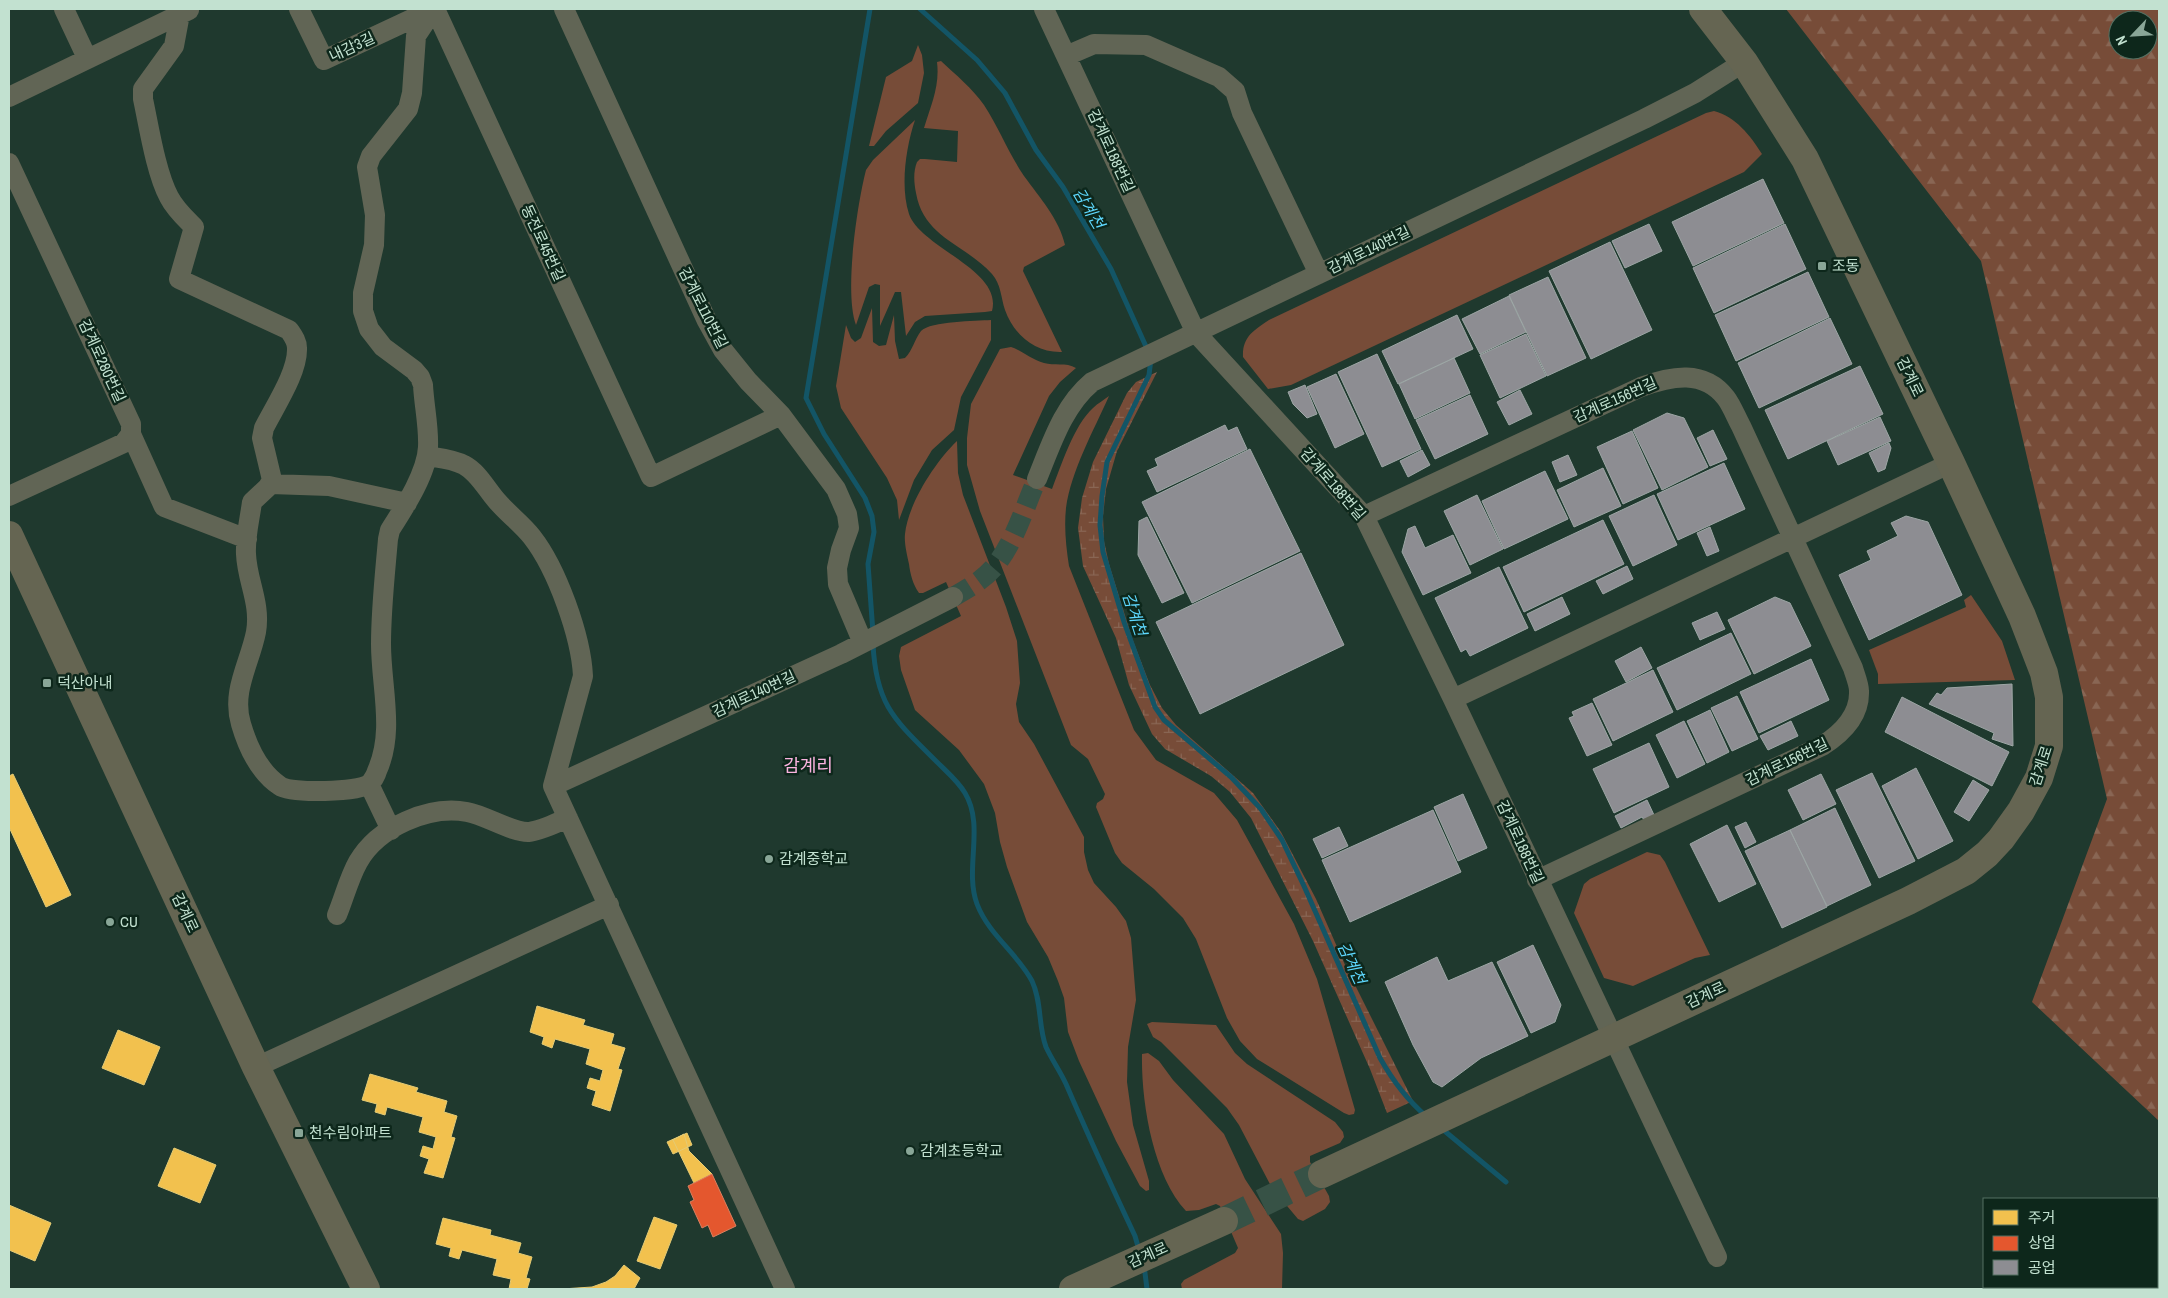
<svg xmlns="http://www.w3.org/2000/svg" width="2168" height="1298" font-family="'Archivo Narrow','Noto Sans KR',sans-serif">
<style>
.green{fill:#774c38}
.forest{fill:url(#forest-firs);fill-rule:evenodd}
.wetland{fill:url(#wetland-marsh)}
.homes{fill:#f2c14e;stroke:#e4cb75}
.shops{fill:#e4572e;stroke:#da805f}
.industry{fill:#8d8d92;stroke:#9da6a5}
.lines{fill:none;stroke-linecap:round;stroke-linejoin:round}
.stream{stroke:#135566;stroke-width:5}
.minor-tunnel{stroke:#375246;stroke-width:20;stroke-dasharray:20 10;stroke-linecap:butt}
.secondary-tunnel{stroke:#375246;stroke-width:28;stroke-dasharray:28 14;stroke-linecap:butt}
.minor{stroke:#616555;stroke-width:20}
.secondary{stroke:#656552;stroke-width:28}
.poi-dot{fill:#89a697;stroke:#0d271b;stroke-width:2}
.labels{text-anchor:middle;stroke-width:5;stroke-linejoin:round;paint-order:stroke}
.street-label{font-size:15px;fill:#c2e1d0;stroke:#0d271b}
.poi-label{font-size:15px;fill:#c2e1d0;stroke:#0d271b;text-anchor:start}
.water-label{font-size:16px;font-style:italic;fill:#5ed8fe;stroke:#0d271b}
.quarter-label{font-size:18px;fill:#fab3df;stroke:#0d271b}
</style>
<defs>
<pattern id="forest-firs" width="22" height="20" patternUnits="userSpaceOnUse" patternTransform="scale(1.25)"><rect width="22" height="20" fill="#774c38"/><path d="M5 1l3.5 6h-7zM16 11l3.5 6h-7z" fill="#896654"/></pattern>
<pattern id="wetland-marsh" width="20" height="14" patternUnits="userSpaceOnUse" patternTransform="scale(1.25)"><rect width="20" height="14" fill="#774c38"/><path d="M1 5h8M5 5V1M11 12h8M15 12V8" fill="none" stroke="#896654"/></pattern>
</defs>
<rect width="100%" height="100%" fill="#1f392e"/>
<path class="green" d="M918,45L922,55L924,73L918,103L886,131L874,146H869L886,77L912,61Z
M941,61C956,75 972,88 984,105C999,128 1009,154 1024,176C1040,198 1059,219 1065,245L1024,267L1023,271L1062,352C1035,353 1014,335 1005,310C1001,298 1001,284 992,274C965,244 924,238 916,193C914,183 913,172 917,162L920,159H925L957,162L958,131L924,128C931,105 940,86 937,62Z
M1714,111C1736,117 1750,135 1762,154L1744,172L1291,385L1268,389L1243,357C1242,337 1254,330 1269,320L1706,113Z
M915,120C906,147 900,186 909,214C921,248 1003,270 992,311L985,312L925,316L915,322L906,336L901,292H895L880,326V285L875,284L869,287L856,325C844,293 857,205 866,170L873,160Z
M872,308L873,342L879,346L886,345L894,315L895,341L899,359L905,358C913,350 914,340 921,331C931,321 976,321 991,320V340L961,397L954,430L932,450L914,480L899,520L897,500L887,478L841,408L836,386L846,325L851,338L855,342L861,338Z
M1011,347C1023,351 1032,360 1044,363C1054,366 1066,362 1076,368L1060,382L1049,396L1013,475L1052,489C1061,466 1074,425 1093,408C1098,403 1104,400 1109,396C1094,430 1071,471 1066,508C1064,527 1066,547 1069,566L1134,730L1156,760L1214,793L1237,820L1294,924L1317,979L1355,1110L1354,1114L1349,1115L1344,1113L1257,1059L1240,1041L1227,1018L1196,939L1183,918L1154,889L1122,863L1115,853L1096,807L1097,803L1103,799L1105,794L1088,759L1071,745L980,511L967,465V438L971,404L1000,349Z
M957,441L958,473L963,495L1006,607L1017,641L1020,683L1016,704L1019,722L1034,744L1084,837V852L1088,870L1094,883L1116,907L1126,921L1131,938L1136,1000L1128,1047L1127,1082L1133,1125L1149,1181V1190L1146,1191L1140,1186L1116,1141L1079,1061L1068,1032L1064,998L1058,981L1048,957L1027,922L1007,867L1000,842L995,813L984,784L959,750L915,710L901,670L899,656L901,647L961,616L946,582L923,593H919C913,585 910,573 909,564C907,555 904,543 905,534C908,504 935,462 957,441Z
M1971,595L2002,641L2015,680L1878,684V674L1869,650L1966,607L1964,600Z
M1647,852L1660,855L1665,862L1710,955L1695,958L1633,986L1604,978L1574,913L1584,884L1590,879Z
M1152,1022L1216,1025L1235,1053L1247,1064L1335,1122L1343,1132L1344,1137L1340,1143L1310,1156V1162L1329,1196L1330,1202L1325,1209L1303,1221L1298,1219L1272,1188L1239,1125L1227,1108L1161,1042L1153,1037L1147,1024Z
M1148,1053L1159,1061L1173,1080L1224,1134L1245,1179L1281,1234L1283,1253L1282,1289H1182L1181,1284L1184,1280L1235,1253L1238,1248L1220,1206L1216,1204L1199,1210L1186,1211C1153,1176 1141,1102 1142,1054Z"/>
<path class="forest" d="M1786,9H2159V1121L2032,1002L2107,799L1981,261ZM2118,20H2148V50H2118Z"/>
<path class="wetland" d="M1157,372L1117,451L1106,489L1103,516L1104,541L1109,564L1132,638L1150,685L1162,708L1176,725L1253,793L1281,832L1316,899L1345,965L1413,1101L1387,1113L1370,1069L1313,941L1251,818L1230,792L1211,776L1165,749L1152,734L1129,685L1116,638L1083,566L1078,528L1082,498L1093,462L1127,393L1136,382Z"/>
<path class="homes" d="M13,774L71,895L46,907L9,827V776Z
M537,1006L585,1020L583,1025L614,1034L611,1044L625,1048L618,1069L622,1070L610,1111L592,1105L596,1091L587,1088L590,1078L600,1081L603,1070L586,1064L590,1049L555,1039L552,1048L542,1044L544,1037L530,1032Z
M118,1030L160,1047L144,1085L102,1068Z
M370,1074L418,1088L416,1092L447,1101L444,1112L457,1116L451,1137L455,1138L443,1178L424,1173L429,1159L420,1156L423,1146L433,1149L436,1137L419,1132L423,1117L387,1107L385,1115L375,1112L377,1104L362,1100Z
M687,1133L692,1145L673,1154L667,1142Z
M684,1134L689,1151L712,1174L694,1183L673,1140Z
M174,1148L216,1165L200,1203L158,1186Z
M9,1205L51,1223L35,1261L9,1250Z
M654,1217L677,1225L660,1269L637,1261Z
M443,1218L491,1230L490,1235L521,1243L518,1253L532,1257L526,1278L530,1279L527,1289H509L511,1279L493,1275L497,1259L462,1250L459,1259L449,1256L451,1248L436,1244Z
M624,1265L640,1278L634,1289H562L592,1287L606,1282L615,1276Z"/>
<path class="shops" d="M712,1174L736,1226L713,1237L708,1225L702,1228L690,1202L694,1200L688,1186Z"/>
<path class="industry" d="M1763,179L1784,223L1693,266L1672,222Z
M1649,224L1662,251L1625,268L1612,241Z
M1785,224L1806,269L1714,313L1693,268Z
M1610,242L1652,330L1591,359L1549,271Z
M1808,272L1829,317L1736,361L1715,315Z
M1548,277L1586,358L1547,376L1509,295Z
M1509,296L1526,332L1480,354L1462,319Z
M1457,315L1473,349L1398,384L1382,351Z
M1830,318L1852,364L1759,408L1738,363Z
M1526,334L1546,376L1500,398L1480,355Z
M1377,354L1421,449L1382,467L1338,372Z
M1454,358L1470,393L1415,419L1399,384Z
M1860,366L1883,414L1788,459L1765,410Z
M1336,374L1364,434L1335,448L1307,387Z
M1305,385L1317,414L1307,418L1293,404L1288,392Z
M1520,390L1532,414L1509,425L1497,402Z
M1470,395L1488,434L1435,459L1416,420Z
M1667,413L1684,418L1708,467L1662,490L1633,430Z
M1880,417L1891,441L1838,465L1827,441Z
M1225,425L1228,431L1237,427L1247,449L1157,492L1147,471L1158,466L1155,459Z
M1713,430L1727,459L1710,466L1697,438Z
M1632,431L1658,488L1623,504L1597,447Z
M1889,443L1891,448L1885,469L1878,472L1869,453Z
M1250,449L1300,551L1192,603L1142,502Z
M1422,450L1430,465L1408,477L1400,461Z
M1568,455L1577,475L1560,482L1552,462Z
M1724,463L1745,509L1678,540L1657,494Z
M1603,468L1621,506L1574,527L1557,490Z
M1545,471L1568,519L1504,549L1482,501Z
M1477,495L1503,549L1470,565L1444,511Z
M1654,495L1677,545L1633,566L1609,516Z
M1906,516L1928,522L1962,595L1869,640L1839,575L1871,560L1867,551L1898,536L1891,523Z
M1147,517L1184,593L1162,603L1138,555L1139,521Z
M1603,520L1624,564L1524,612L1503,567Z
M1415,526L1425,548L1453,535L1471,573L1423,595L1402,552L1408,529Z
M1710,527L1719,551L1707,556L1697,533Z
M1301,553L1344,645L1200,714L1156,622Z
M1627,566L1633,579L1603,594L1596,581Z
M1499,567L1528,628L1470,656L1466,649L1461,652L1435,598Z
M1562,597L1570,614L1535,631L1527,614Z
M1775,597L1790,603L1811,646L1754,674L1728,620Z
M1717,612L1725,629L1700,640L1692,623Z
M1731,633L1751,674L1677,710L1657,668Z
M1641,647L1652,668L1626,682L1615,661Z
M1811,659L1829,700L1759,733L1740,692Z
M1653,670L1673,712L1613,741L1593,699Z
M2012,684L2013,746L1992,739L1994,733L1929,704L1937,693L1941,695L1947,688Z
M1737,696L1758,739L1732,751L1711,708Z
M1902,697L2009,752L1992,786L1885,732Z
M1592,703L1612,745L1587,756L1569,718L1574,716L1572,712Z
M1710,710L1729,752L1707,763L1687,721Z
M1684,721L1705,764L1677,778L1656,735Z
M1791,721L1798,736L1768,750L1760,736Z
M1649,743L1669,787L1614,813L1593,769Z
M1916,768L1953,841L1918,859L1882,786Z
M1872,773L1915,861L1879,878L1836,790Z
M1821,774L1836,804L1803,820L1788,790Z
M1973,780L1989,790L1969,821L1954,812Z
M1463,794L1487,848L1458,861L1434,807Z
M1647,800L1654,815L1644,820L1642,817L1621,828L1615,816Z
M1835,808L1871,885L1827,906L1790,830Z
M1433,810L1461,872L1350,922L1322,860Z
M1746,822L1756,842L1745,848L1735,827Z
M1727,825L1756,884L1719,902L1690,844Z
M1339,827L1348,846L1322,858L1313,839Z
M1790,830L1827,907L1782,928L1745,851Z
M1533,945L1561,1005L1555,1022L1531,1033L1497,962Z
M1437,957L1448,981L1492,962L1528,1036L1481,1058L1442,1087L1433,1082L1413,1045L1385,982Z"/>
<g class="lines">
<path class="stream" d="M870,9L806,398L824,434L865,498L872,516L874,532L868,564L873,633
M920,9L977,60L1005,93L1036,150L1063,187L1111,269L1148,351
M1151,359L1149,375L1107,462L1102,496L1100,525L1103,552L1124,622L1155,707L1164,720L1231,777L1261,809L1282,840L1304,886L1380,1058C1393,1081 1406,1099 1426,1116
M873,644C876,706 895,720 937,762C947,772 958,781 965,793C985,826 964,869 977,904C989,935 1017,953 1032,981C1042,1002 1038,1026 1046,1047C1052,1060 1060,1071 1066,1084C1088,1135 1111,1185 1135,1236L1139,1250
M1441,1128L1506,1182
M1144,1265L1147,1289"/>
<path class="minor-tunnel" d="M953,597C969,588 987,578 998,562C1016,538 1025,506 1037,479"/>
<path class="secondary-tunnel" d="M1224,1221L1322,1174"/>
<path class="minor" d="M64,9L87,58
M299,9L324,60L433,9
M435,9L651,477L781,415
M564,9L707,321L723,350L748,381L781,415L836,489L847,514L849,528L841,550L837,568L838,584L863,643
M1044,9L1196,333L1364,516L1453,699L1717,1257
M180,14L174,46L143,89V99C149,127 156,173 169,197C175,209 185,218 194,227L179,279L289,330C293,336 297,341 297,348C298,372 275,406 264,428L262,438L272,480L268,487L252,502C250,518 245,537 246,554C247,581 261,603 256,632C250,663 231,691 241,724C248,748 259,772 280,786C291,794 359,792 369,784C372,782 376,775 377,771C395,731 381,687 381,644C381,609 385,574 388,539L390,530C404,508 427,473 428,447C429,427 424,405 423,385L420,377L414,370L383,347L369,329L363,311V293L374,245L375,215L367,167L371,156L408,109L412,93L416,36L434,9
M1066,56L1094,44L1146,45L1219,77L1235,91L1242,113L1319,274
M9,97L189,10
M9,163L131,424V434L124,443L9,496
M131,434L164,507L247,539
M427,456C439,458 453,459 464,465C478,472 487,490 497,501C508,514 522,524 532,537C557,569 581,636 583,676L553,786L785,1289
M1037,479C1051,445 1063,406 1092,382L1644,119L1695,93L1744,62
M271,484L329,486L407,503
M1364,516L1641,387C1671,376 1704,369 1726,398C1732,406 1736,417 1741,426L1853,668C1855,675 1859,684 1859,691C1860,716 1841,734 1822,746L1537,880
M1453,699L1951,463
M369,784L391,830
M553,786L841,654L953,597
M337,915C344,898 349,878 358,862C378,827 429,805 467,812C485,815 513,833 529,832C541,831 556,823 568,818
M256,1067L609,905"/>
<path class="secondary" d="M9,535L256,1067L366,1289
M1322,1174L1908,901L1966,871L1987,854L2001,839L2021,811L2039,778L2049,746V697L2044,673L2022,616L1951,463L1805,159L1744,62L1703,9
M1073,1289L1224,1221"/>
</g>
<g class="poi-dot">
<rect x="1817" y="261" width="10" height="10" rx="2.5"/>
<rect x="42" y="678" width="10" height="10" rx="2.5"/>
<circle cx="769" cy="859" r="5"/>
<circle cx="110" cy="922" r="5"/>
<rect x="294" y="1128" width="10" height="10" rx="2.5"/>
<circle cx="910" cy="1151" r="5"/>
</g>
<g class="labels">
<g class="street-label">
<text transform="translate(352 47) rotate(-25)" y="5">내감3길</text>
<text transform="translate(1111 151) rotate(65)" y="5">감계로188번길</text>
<text transform="translate(543 243) rotate(65)" y="5">동전로45번길</text>
<text transform="translate(1369 250) rotate(-26)" y="5">감계로140번길</text>
<text transform="translate(703 308) rotate(63)" y="5">감계로110번길</text>
<text transform="translate(102 361) rotate(65)" y="5">감계로280번길</text>
<text transform="translate(1910 377) rotate(64)" y="5">감계로</text>
<text transform="translate(1615 400) rotate(-24)" y="5">감계로156번길</text>
<text transform="translate(1333 484) rotate(49)" y="5">감계로188번길</text>
<text transform="translate(754 694) rotate(-25)" y="5">감계로140번길</text>
<text transform="translate(1787 762) rotate(-26)" y="5">감계로156번길</text>
<text transform="translate(2041 766) rotate(-72)" y="5">감계로</text>
<text transform="translate(1520 842) rotate(65)" y="5">감계로188번길</text>
<text transform="translate(185 913) rotate(65)" y="5">감계로</text>
<text transform="translate(1706 995) rotate(-25)" y="5">감계로</text>
<text transform="translate(1148 1255) rotate(-24)" y="5">감계로</text>
</g>
<g class="poi-label">
<text x="1832" y="271">조동</text>
<text x="57" y="688">덕산아내</text>
<text x="779" y="864">감계중학교</text>
<text x="120" y="927">CU</text>
<text x="309" y="1138">천수림아파트</text>
<text x="920" y="1156">감계초등학교</text>
</g>
<g class="water-label">
<text transform="translate(1089 208) rotate(59)" y="6">감계천</text>
<text transform="translate(1135 614) rotate(72)" y="6">감계천</text>
<text transform="translate(1352 963) rotate(65)" y="6">감계천</text>
</g>
<g class="quarter-label">
<text x="808" y="772">감계리</text>
</g>
</g>
<rect width="2168" height="1298" fill="none" stroke="#c2e1d0" stroke-width="20"/>
<rect x="1983" y="1198" width="175" height="90" fill="#0d271b" stroke="#557163"/>
<rect x="1993" y="1210" width="25" height="15" fill="#f2c14e" stroke="#557163"/>
<text x="2028" y="1223" font-size="15" fill="#c2e1d0">주거</text>
<rect x="1993" y="1236" width="25" height="15" fill="#e4572e" stroke="#557163"/>
<text x="2028" y="1248" font-size="15" fill="#c2e1d0">상업</text>
<rect x="1993" y="1260" width="25" height="15" fill="#8d8d92" stroke="#557163"/>
<text x="2028" y="1273" font-size="15" fill="#c2e1d0">공업</text>
<g transform="translate(2133 35) rotate(245)"><circle r="24" fill="#0d271b" stroke="#557163"/>
<path d="M0-4L9 19L0 12L-9 19Z" fill="#89a697"/>
<text y="-8" font-size="14" font-weight="bold" text-anchor="middle" fill="#c2e1d0">N</text>
</g>
</svg>
